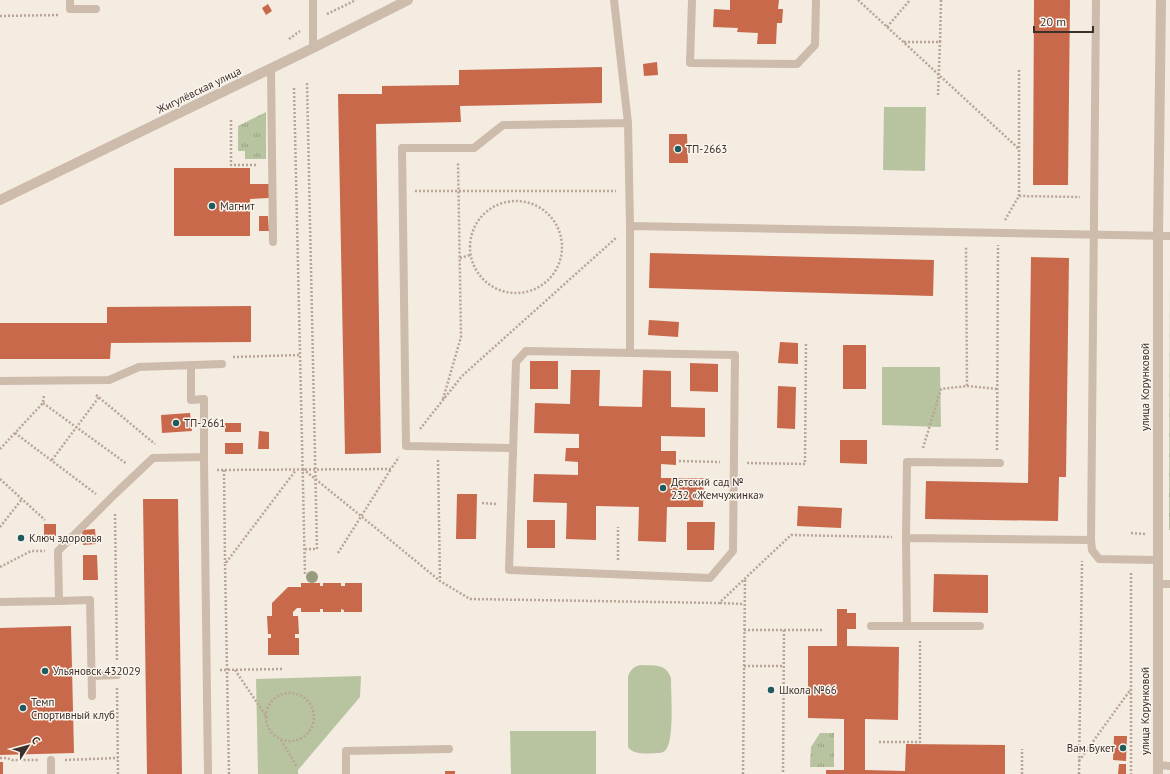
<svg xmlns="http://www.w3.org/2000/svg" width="1170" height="774" font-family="'PT Sans',sans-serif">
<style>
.grass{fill:url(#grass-tufts)}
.park{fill:#b8c4a0}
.building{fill:#c8694b}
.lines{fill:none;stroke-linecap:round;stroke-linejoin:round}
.path{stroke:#b9a596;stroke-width:2.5;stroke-dasharray:2 2;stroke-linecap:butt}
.service{stroke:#cdbbac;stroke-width:8}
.minor{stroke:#cdbbac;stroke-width:10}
.tertiary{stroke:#cdbbac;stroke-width:10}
.tree{fill:#969b7f}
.poi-dot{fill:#1f5a5e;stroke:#fbf5ee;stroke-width:1.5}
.labels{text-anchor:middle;stroke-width:3;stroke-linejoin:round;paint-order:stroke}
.street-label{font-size:11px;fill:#3b302b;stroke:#fbf5ee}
.poi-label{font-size:11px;fill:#3b302b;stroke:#fbf5ee;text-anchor:start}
</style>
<defs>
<pattern id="grass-tufts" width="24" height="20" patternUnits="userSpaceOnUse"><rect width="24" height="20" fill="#b8c4a0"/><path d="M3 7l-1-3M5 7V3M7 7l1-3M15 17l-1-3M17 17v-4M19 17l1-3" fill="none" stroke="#97a083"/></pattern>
</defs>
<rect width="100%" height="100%" fill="#f4ebe1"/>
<path class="grass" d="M266,112V159H245V151H238V126Z
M1170,267V530H1169Z
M820,733H834V767H810L811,747Z"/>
<path class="park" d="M884,107H926L925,171L883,170Z
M882,367H940L941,427L882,425Z
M641,665C654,666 666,663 671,678C671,694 674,735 667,748C665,751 664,752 660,753C650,753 634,756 628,747V677C630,670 634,666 641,665Z
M361,676L360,697L298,770V774H258L256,679Z
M510,731H596V774H511Z"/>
<path class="building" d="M730,0H779L778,9H783L782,23H777L776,44H757L758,33L737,32L738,28L713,27L714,9L730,10Z
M1034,0H1070L1068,185H1033Z
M268,4L272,11L266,15L262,8Z
M657,62L658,75L644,76L643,64Z
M602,67V103L460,106L461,122L376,124L381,453L345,454L338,94H382V86L459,85V70Z
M669,134H687L688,163H669Z
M174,168H250V184H269V198L250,199V236H174Z
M259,216H268L269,231H259Z
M650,253L934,260L933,296L649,288Z
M1031,257L1069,258L1066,477H1059L1058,521L925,519L926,481L1028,483Z
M251,306V342L111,343L110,359H0V323H107V307Z
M649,320L679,322L678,337L648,335Z
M780,342L798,343V364L778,363Z
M843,345H866V389H843Z
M530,361H558V389H530Z
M690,363L718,364V392L690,391Z
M571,370H600L599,406L642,407L643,370L671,371V407L705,408V437L661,436V451H676V465L661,464V478H704L703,507H667L666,542L638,541L639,507L596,506V540L566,539L567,503L533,502L534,474L578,475V462L565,461L566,448H579V434L534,433L535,403L570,404Z
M778,386L796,387L795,429L777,428Z
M190,413L192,431L162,433L161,415Z
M225,423H241V432H225Z
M259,431L269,432V449H258Z
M840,440H867V464L840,463Z
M225,443H243V454H225Z
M457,494H477L476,539H456Z
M143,499H178L182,774H147Z
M798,506L842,508L841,528L797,526Z
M527,520H555V548H527Z
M687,522H715L714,550H687Z
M44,524H56V536H44Z
M95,529L96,544L83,545L82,530Z
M83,555H97L98,580H83Z
M934,574L988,575V613L933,612Z
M301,583H320V586H323V583H341V586H345V583H362V612H344V610L341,609V612H323V609H320V612H301V608H297L293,612V616H298L299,634H295V638H299V655H268V638H271V634H268L267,616H272V603L288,587H301Z
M837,609H847V613H856V629H847V646L899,647L898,720L865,719V770L905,771L906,744L1005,745V774H826V770H844V719L808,718V646H837Z
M71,626L74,753L0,755V628Z
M1114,736H1127L1126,761L1113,760Z
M0,762H3V774H0Z
M1119,764H1126V774H1118Z
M445,771H455V774H445Z"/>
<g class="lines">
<path class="path" d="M858,0L1019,149
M327,14L356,0
M0,16L58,15
M887,27L910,0
M289,39L300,31
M904,42H940L941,0
M294,88L305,574
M938,95L940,42
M231,120V165H258
M415,191H616
M1019,196V69
M470 247a46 46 0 1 1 92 0a46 46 0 1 1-92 0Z
M1005,220L1019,196L1080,197
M460,258L470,255
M233,357L300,355
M967,386L998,389
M96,395L155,444
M443,399L461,337L458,162
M43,403L127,464
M420,429L462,376L617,237
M15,433L96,494
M923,448L941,389L967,386L966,246
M0,449L43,403L44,395
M997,450L998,245
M52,460L99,397
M438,460L440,581L470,599L719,603L791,535L892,537
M679,461L720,462
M747,463L805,464L806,342
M303,469L361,516L440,581
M217,470L391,469L399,457
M224,470L225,563
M0,479L45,520
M482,503L497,504
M115,514L117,661
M0,527L22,499
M1131,533L1145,534
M305,549H317L307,82
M338,553L391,469
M618,560V527
M0,567L31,551H45
M1131,573V774
M720,603L744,604
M744,630H784L783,774
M784,630H824
M744,666H784
M220,670L282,669
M235,670L266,716
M117,688L118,774
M266 717a24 24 0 1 1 48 0a24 24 0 1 1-48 0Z
M281,740L297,767
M879,742H920V639
M0,758H7L12,760H38
M65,760L118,758
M1079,761L1131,689
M229,774L225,564L296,470
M743,774L745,579
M1022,774V749
M1079,774L1082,561"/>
<path class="service" d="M70,0V9H96
M313,0V48
M692,0L690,63L797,64L815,45L816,0
M271,69L273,242
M628,123L630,226V353
M630,226L1170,236
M526,351L735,355L733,551L710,578L509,570L516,362Z
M191,365V400L204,399V457
M0,381L109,380L139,367L222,364
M513,448L406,446L402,148H474L503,125L628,123L614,0
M1000,463L907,462L906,538L1091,540L1092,550L1099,559L1157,560
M1091,540L1096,0
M1157,584H1170
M59,601L90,600L92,696
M0,602L59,601L58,551L115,494L153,458L204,457L208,774
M871,626H907L906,538
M907,626H980
M92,676L117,675
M51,760V774
M1158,765L1170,766
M346,774V751L449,749"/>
<path class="minor" d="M1158,774V235L1161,0"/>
<path class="tertiary" d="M0,200L313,48L408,0"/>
</g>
<circle class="tree" cx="312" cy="577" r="6"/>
<g class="poi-dot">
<circle cx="678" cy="149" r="4"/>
<circle cx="212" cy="206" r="4"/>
<circle cx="176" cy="423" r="4"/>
<circle cx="663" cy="488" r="4"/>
<circle cx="21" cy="538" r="4"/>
<circle cx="45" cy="671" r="4"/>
<circle cx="771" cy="690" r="4"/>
<circle cx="23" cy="708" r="4"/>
<circle cx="1123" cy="748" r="4"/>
</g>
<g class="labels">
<g class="street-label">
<text transform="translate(199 90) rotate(-26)" y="4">Жигулёвская улица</text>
<text transform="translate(1145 387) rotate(-90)" y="4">улица Корунковой</text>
<text transform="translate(1145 711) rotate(-90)" y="4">улица Корунковой</text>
</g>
<g class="poi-label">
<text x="686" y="153">ТП-2663</text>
<text x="220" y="210">Магнит</text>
<text x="184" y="427">ТП-2661</text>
<text x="671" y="486">Детский сад №<tspan x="671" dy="13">232 «Жемчужинка»</tspan></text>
<text x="29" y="542">Ключ здоровья</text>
<text x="53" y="675">Ульяновск 432029</text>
<text x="779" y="694">Школа №66</text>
<text x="31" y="706">Темп<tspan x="31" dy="13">Спортивный клуб</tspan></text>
<text x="1115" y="752" text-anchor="end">Вам Букет</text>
</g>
</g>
<g transform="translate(28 746) rotate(54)" stroke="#fbf5ee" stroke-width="3" paint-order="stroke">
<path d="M0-3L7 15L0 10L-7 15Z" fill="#3b302b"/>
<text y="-6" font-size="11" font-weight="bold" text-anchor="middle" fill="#3b302b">С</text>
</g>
<path d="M1034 26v6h59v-6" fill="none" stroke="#3b302b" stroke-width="2"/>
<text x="1040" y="26" font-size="12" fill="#3b302b" stroke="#fbf5ee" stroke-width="3" paint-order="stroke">20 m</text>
</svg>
